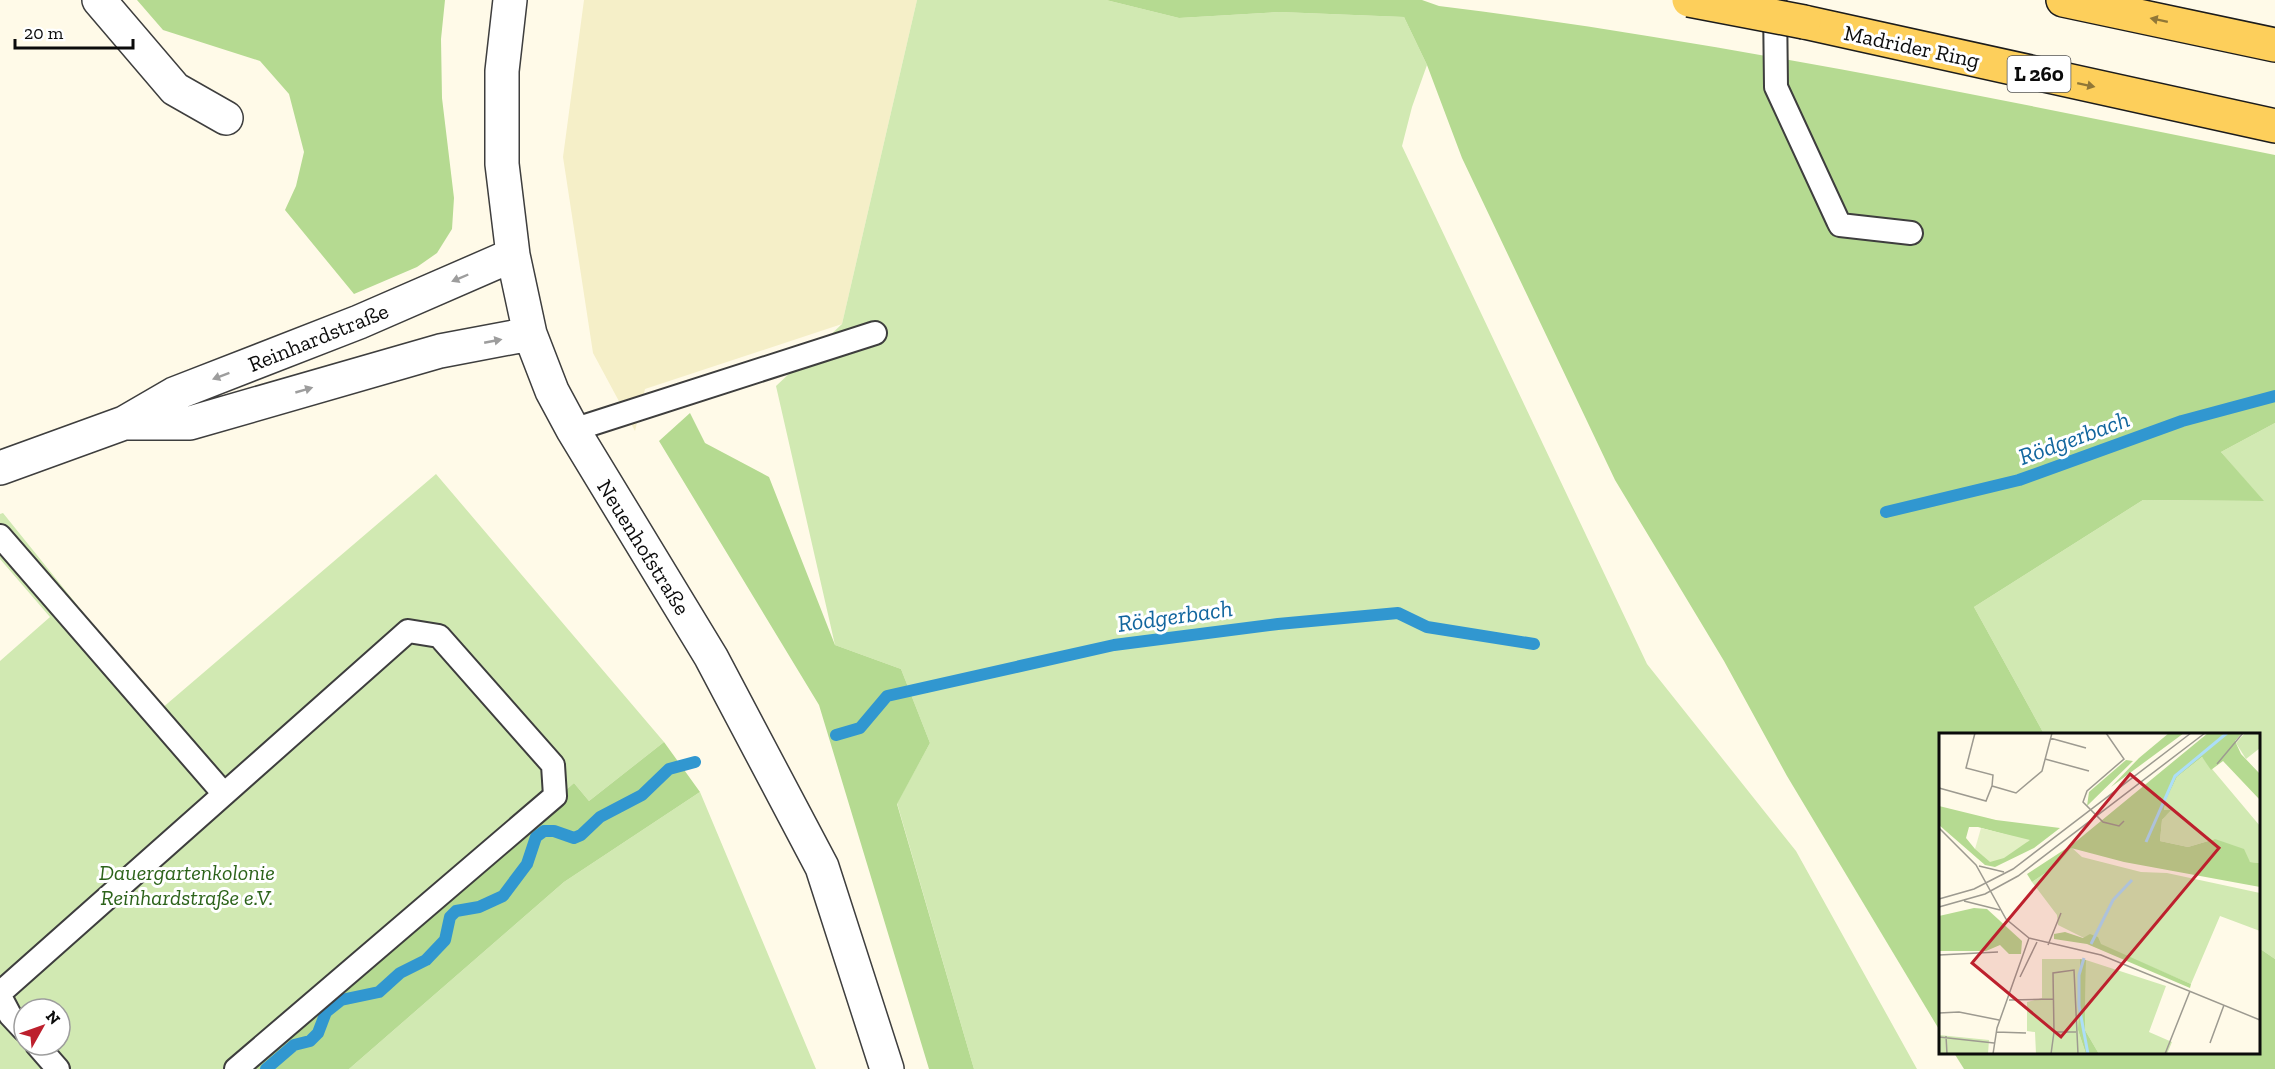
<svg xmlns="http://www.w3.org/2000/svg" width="2275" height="1069" font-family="'Zilla Slab',serif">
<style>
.farmland{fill:#f5efc8}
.green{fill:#d1e9b2;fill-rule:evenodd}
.forest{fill:#b5da91}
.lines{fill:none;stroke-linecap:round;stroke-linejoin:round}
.stream{stroke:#3197d0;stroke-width:12}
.service-casing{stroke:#3e3e3e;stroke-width:26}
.minor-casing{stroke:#3e3e3e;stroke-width:36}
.tertiary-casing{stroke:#3e3e3e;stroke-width:36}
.primary-casing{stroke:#1c1c1c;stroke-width:36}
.service{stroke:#fff;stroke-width:22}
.minor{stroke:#fff;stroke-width:33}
.tertiary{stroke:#fff;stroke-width:33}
.primary{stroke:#fdcf5b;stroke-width:33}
.primary-bridge-casing{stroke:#1c1c1c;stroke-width:36;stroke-linecap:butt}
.primary-bridge{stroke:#fdcf5b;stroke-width:33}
.oneway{fill:#907737}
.oneway2{fill:#9d9d9d}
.labels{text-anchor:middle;stroke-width:6;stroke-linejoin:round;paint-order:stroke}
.shield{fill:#fff;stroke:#545454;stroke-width:1.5}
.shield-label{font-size:21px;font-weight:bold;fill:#0b0b0b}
.street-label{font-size:22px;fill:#0b0b0b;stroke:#fff}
.park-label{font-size:22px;font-style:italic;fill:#2c631a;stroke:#fff}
.water-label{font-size:24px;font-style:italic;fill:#12669e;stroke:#fff}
.inset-river{fill:none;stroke:#acdef8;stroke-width:3}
.inset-road{fill:none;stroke:#9d9a90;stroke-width:1.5}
.view{fill:#bd202d;fill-opacity:0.15;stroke:#bd202d;stroke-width:3}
.inset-edge{fill:none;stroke:#0b0b0b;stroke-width:3}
</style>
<rect width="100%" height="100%" fill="#fffae8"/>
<path class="farmland" d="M584,0H917L842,324L645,389L635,431L593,353L563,157Z"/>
<path class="green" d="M917,0H1106L1179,18L1280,12L1404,17L1427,65L1412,107L1402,146L1647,664L1796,851L1917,1069H974L897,803L930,743L901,669L835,645L776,386L842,324Z
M2275,423V959L2259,948L2258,734H2044L1974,607L2143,500L2263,501L2221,452Z
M436,474L664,742L589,801L574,783L246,1069H0V661L50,617L0,559V514L3,513L161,709ZM24,1009H60V1045H24Z
M700,792L816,1069H349L564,882Z"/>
<path class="forest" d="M137,0H445L441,39L442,98L454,198L452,229L437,253L417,267L354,294L285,210L296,186L304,152L289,94L260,61L163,30Z
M1106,0H1422L1439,6C1720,41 1997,99 2275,155V423L2221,452L2264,501L2143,500L1974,607L2044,734H1940V1031L1787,776L1724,661L1615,480L1462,158L1427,65L1404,17L1280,12L1179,18Z
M690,413L705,443L769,477L835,645L901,669L930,743L897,804L974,1069H929L819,705L659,441Z
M664,742L700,792L564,882L349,1069H246L574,783L589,801Z
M2259,948L2275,959V1069H1964L1954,1053L2258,1052Z"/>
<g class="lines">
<path class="stream" d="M1886,512L2019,480L2182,421L2275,396
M836,735L860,728L887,696L1114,645L1278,624L1398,613L1427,627L1534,644
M266,1069L294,1045L310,1041L318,1033L326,1012L341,1000L379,992L400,973L426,960L445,940L450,917L456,911L479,907L503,896L527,864L536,837L544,831H554L574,838L581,835L600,817L642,795L669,769L695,762"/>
<defs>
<path id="service" d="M1775,4L1776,87L1838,221L1840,225L1911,233
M573,430L875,333
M0,536L224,794
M0,993L408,631L439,636L553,765L555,796L236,1069
M0,996L10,1015L24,1030
M37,1045L58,1069"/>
<path id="minor" d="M99,0L175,89L226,118"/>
<path id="tertiary" d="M510,0L502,71V164L513,255L530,334L552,391L573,430L711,657L822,867L887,1069
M126,423H190L440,351L530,334
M0,468L124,423L174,394L359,322L513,255"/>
<path id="primary" d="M2063,0L2275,45
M1804,22L2275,126"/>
</defs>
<use href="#service" class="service-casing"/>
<use href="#minor" class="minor-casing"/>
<use href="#tertiary" class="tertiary-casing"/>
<use href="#primary" class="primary-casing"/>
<use href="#service" class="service"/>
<use href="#minor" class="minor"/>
<use href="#tertiary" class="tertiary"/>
<use href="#primary" class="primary"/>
<defs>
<path id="primary-bridge" d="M1689,0L1804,22"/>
</defs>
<use href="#primary-bridge" class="primary-bridge-casing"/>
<use href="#primary-bridge" class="primary-bridge"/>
</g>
<defs><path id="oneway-solid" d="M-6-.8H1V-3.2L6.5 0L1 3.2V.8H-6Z" transform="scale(1.5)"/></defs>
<g class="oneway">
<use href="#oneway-solid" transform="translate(2159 20) rotate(-168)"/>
<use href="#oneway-solid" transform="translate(2086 85) rotate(12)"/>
</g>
<g class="oneway2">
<use href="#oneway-solid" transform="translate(460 278) rotate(157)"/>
<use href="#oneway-solid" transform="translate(493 341) rotate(-11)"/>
<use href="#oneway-solid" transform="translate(221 376) rotate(159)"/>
<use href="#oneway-solid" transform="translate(304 390) rotate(-16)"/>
</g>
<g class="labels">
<rect class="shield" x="2007.5" y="56" width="63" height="36" rx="4.5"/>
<g class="shield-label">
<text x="2039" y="81">L 260</text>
</g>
<g class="street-label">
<text transform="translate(1912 46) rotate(12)" y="8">Madrider Ring</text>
<text transform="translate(318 337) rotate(-22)" y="8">Reinhardstraße</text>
<text transform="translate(644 547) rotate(58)" y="8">Neuenhofstraße</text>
</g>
<g class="park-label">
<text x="187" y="880">Dauergartenkolonie<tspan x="187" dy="25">Reinhardstraße e.V.</tspan></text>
</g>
<g class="water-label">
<text transform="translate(2074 438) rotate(-20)" y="8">Rödgerbach</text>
<text transform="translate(1175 616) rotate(-8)" y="8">Rödgerbach</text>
</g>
</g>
<g transform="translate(1939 733)">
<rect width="321" height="321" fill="#fffae8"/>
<path d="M306,0H321V15L307,26L297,10ZM263,24L321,93V130L311,129L276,106L249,114L221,108L223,87L231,77H225L227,67L238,44ZM132,114L143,124L202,139L228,140L321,160V198L281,183L252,251L145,205L119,192L118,182L93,149L117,133ZM103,226H141L139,297L147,321H97L96,299L88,298V269L103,265ZM147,227L227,253L210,299L233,309L228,321H160L146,297ZM0,302L50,307L49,321H0Z" fill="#d1e9b2"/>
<path d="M230,0H245L172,54L200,25ZM269,0H303L296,8L302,21L321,41V67L284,28L272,37L263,24L238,44L227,67L225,77H232L223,87L221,108L249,114L276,106L305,116L311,129L321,130V154L185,129L132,115L117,133L93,149L88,141L134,111ZM187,27L194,28L148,73L150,59ZM0,73L57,87L121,95L95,115L56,134L46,132L0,92ZM30,94H39L90,108L36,116L27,105ZM35,175L48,176L83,208L82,221H70L61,212L47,218H0V183ZM126,199L144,205L151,201L159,204L162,211L252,251L251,255L148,211L115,206V201ZM141,226L147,227L146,297L160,321H147L139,297Z" fill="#b5da91" fill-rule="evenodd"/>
<path d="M42,95L91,107L65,125L51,129L36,116Z" fill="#e3f0c4"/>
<path class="inset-river" d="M207,109L236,43L288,0M152,211L174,167L193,147M145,225L140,242V273L149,321"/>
<path class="inset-road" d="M36,0L27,35L54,42L53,53M167,0L185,26L148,58L144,69L164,89L180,93L185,88M111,5L147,15M106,26L150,38M278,31L304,0M0,55L47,68L53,53L77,60L103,38L113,0M0,95L37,132L67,186L90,205L162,222L321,287M40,133L65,139M0,166L35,156L74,136L252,0M25,168L61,177M0,174L46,161L79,143L266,0M109,212L122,180M0,222L59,219M81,244L98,209M70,267L114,266M0,280L20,279L60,287M57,299L87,300M115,299H137M7,303L8,321M0,304L55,310M271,310L285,272M54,321L58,295L90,205M112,321L115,299L114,240L135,237L139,321M226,321L251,258"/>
<path class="view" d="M191,41L280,115L122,304L33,230Z"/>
<rect width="321" height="321" class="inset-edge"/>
</g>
<g transform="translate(42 1027) rotate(50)"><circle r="28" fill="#ffffff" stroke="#9d9d9d" stroke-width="1.5"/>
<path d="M0-4.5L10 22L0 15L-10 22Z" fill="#bd202d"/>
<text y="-9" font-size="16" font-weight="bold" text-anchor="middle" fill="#0b0b0b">N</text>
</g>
<path d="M15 39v9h118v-9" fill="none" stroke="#0b0b0b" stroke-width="3"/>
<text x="24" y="39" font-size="18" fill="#0b0b0b" stroke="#ffffff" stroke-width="4.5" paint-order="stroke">20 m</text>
</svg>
